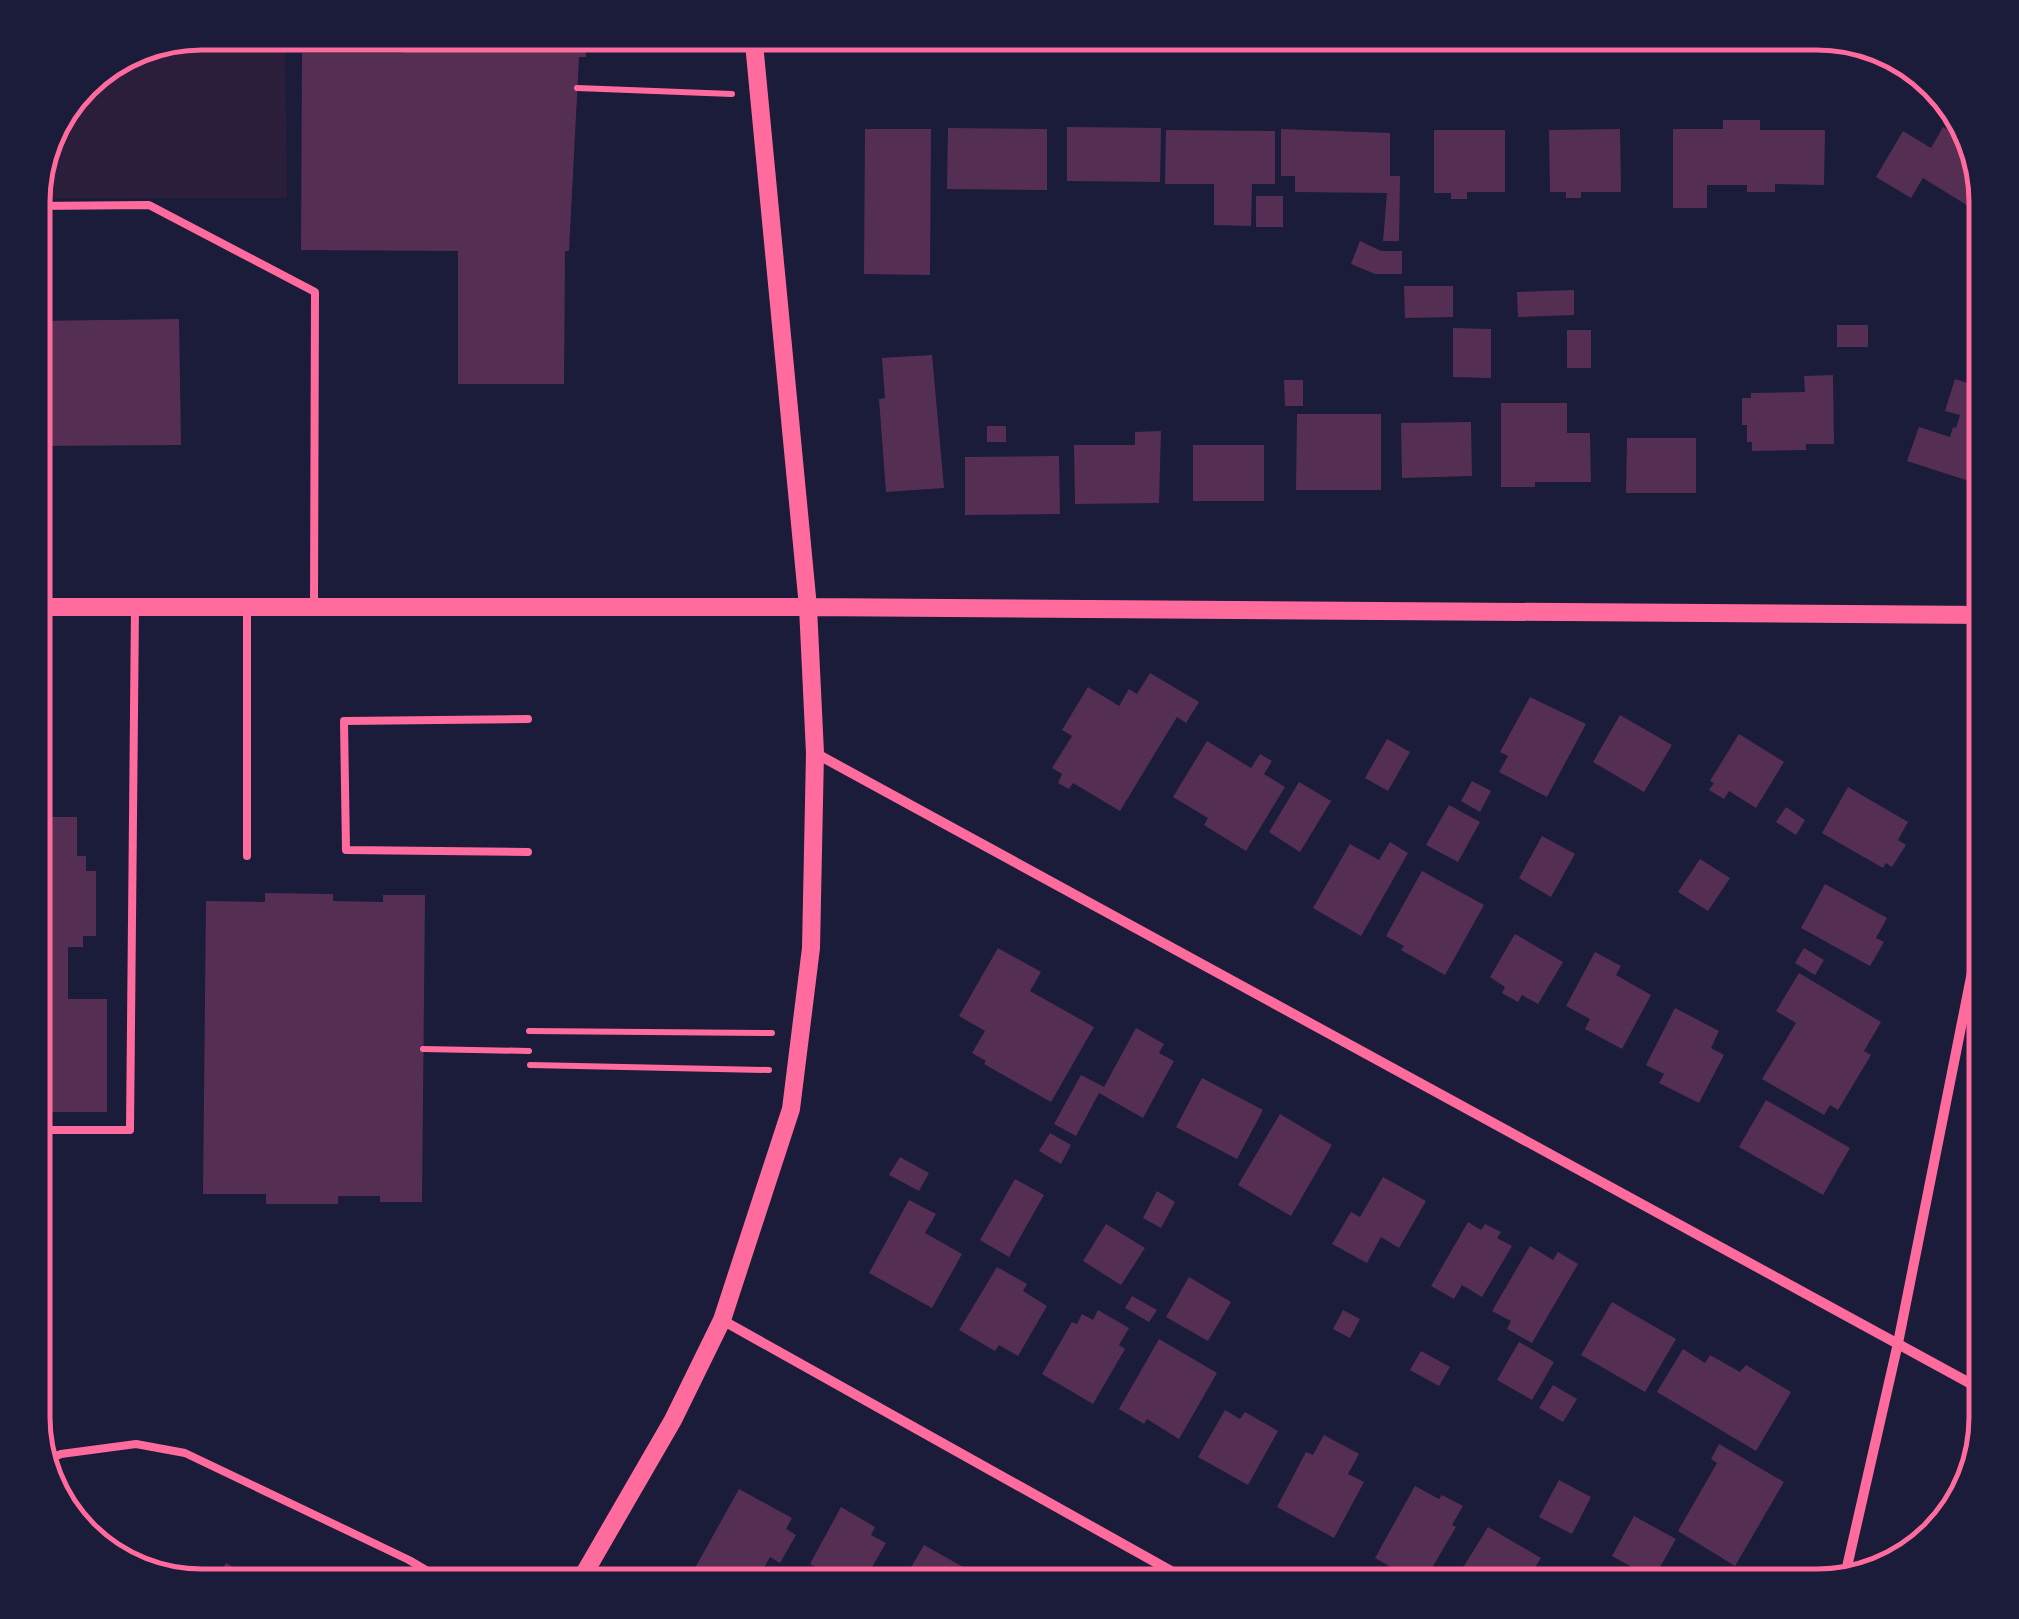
<svg xmlns="http://www.w3.org/2000/svg" width="2019" height="1619" font-family="Poppins,sans-serif">
<style>
.green{fill:#2a1e3b}
.building{fill:#542f53}
.lines{fill:none;stroke-linecap:round;stroke-linejoin:round}
.path{stroke:#ff6b9d;stroke-width:6}
.service{stroke:#ff6b9d;stroke-width:8}
.minor{stroke:#ff6b9d;stroke-width:10}
.tertiary{stroke:#ff6b9d;stroke-width:18}
.rim{fill:none;stroke:#ff6b9d;stroke-width:5}
</style>
<rect width="100%" height="100%" fill="#1b1b3a"/>
<path class="green" d="M202,33H285L287,198H33L50,126L90,75Z"/>
<path class="building" d="M404,33H586V57H579L569,251H565L564,384H458V251L301,250L302,53H404Z
M1723,120H1760V130H1825L1824,185L1775,184V192H1747V185H1707V208H1673V129H1723Z
M1067,127L1161,128L1160,182L1067,181Z
M1943,127L1973,145L1986,202V217L1923,178L1911,198L1876,177L1903,131L1931,148Z
M948,128L1047,129V190L947,189Z
M865,129H931L930,275L864,274Z
M1281,129L1390,133V176H1400L1399,241H1383L1387,193L1295,192V176H1281Z
M1620,129L1621,192H1581V198H1566V192H1550L1549,130Z
M1166,130L1275,131V184H1252L1251,226L1214,225V184H1165Z
M1434,130H1505V192H1467V199H1451V193H1434Z
M1256,196H1283V227H1256Z
M33,232H41L42,298H33Z
M1360,241L1381,251H1402V274H1375L1351,264Z
M1404,286H1453V317L1405,318Z
M1574,290V315L1518,317L1517,292Z
M179,319L181,445L33,446V321Z
M1837,325H1868V347H1837Z
M1453,328L1491,329V378L1453,377Z
M1567,330H1591V368H1567Z
M932,355L944,488L886,492L879,399L885,398L882,358Z
M1833,375L1834,444H1806V450L1752,451V442H1747V425H1742V398H1751V393L1805,392L1804,376Z
M1955,379L1986,389V448L1983,447L1972,482L1907,461L1919,427L1950,437L1953,427L1956,428L1960,415L1945,411Z
M1284,380H1303V406H1285Z
M1501,403H1567V433H1590L1591,482H1535V487H1501Z
M1297,414H1381V490H1296Z
M1471,422L1472,476L1402,478L1401,423Z
M987,426H1006V442H987Z
M1161,431L1159,503L1075,504L1074,445H1135V432Z
M1627,438H1696V493H1626Z
M1193,445H1264V501H1193Z
M1059,456L1060,514L965,515V457Z
M1150,673L1199,702L1186,723L1177,717L1120,811L1073,783L1069,789L1058,783L1062,774L1052,768L1072,736L1062,730L1088,687L1119,706L1129,689L1137,694Z
M1530,697L1586,724L1547,797L1499,772L1508,756L1500,752Z
M1620,715L1672,745L1644,792L1593,762Z
M1739,734L1784,762L1756,808L1729,791L1724,799L1709,790L1714,783L1710,781Z
M1387,739L1410,752L1388,791L1365,778Z
M1207,741L1251,768L1260,754L1272,761L1264,774L1285,787L1246,851L1204,825L1208,818L1173,797Z
M1472,781L1491,791L1480,812L1461,801Z
M1299,782L1331,801L1300,852L1269,832Z
M1848,787L1908,822L1898,840L1906,845L1892,867L1886,863L1883,868L1822,833Z
M1449,805L1480,822L1458,862L1426,845Z
M1786,807L1805,820L1796,835L1776,822Z
M33,817H77V856H86V871H96V936H83V947H68V999H107V1112H33Z
M1542,836L1575,854L1551,897L1519,878Z
M1390,842L1408,853L1361,936L1313,908L1350,844L1379,860Z
M1700,859L1730,878L1708,911L1678,892Z
M1422,871L1484,905L1445,975L1401,950L1404,946L1386,936Z
M1825,884L1887,918L1876,938L1884,942L1870,966L1801,928Z
M265,893L333,894V901L383,902V895H425L422,1202H380V1196H338V1204H266V1194H203L206,901L265,902Z
M1515,934L1563,962L1538,1004L1522,995L1518,1002L1502,993L1505,987L1490,977Z
M998,948L1041,972L1030,991L1094,1027L1051,1102L984,1064L986,1061L972,1053L985,1031L959,1016Z
M1804,948L1824,960L1815,975L1795,963Z
M1595,952L1621,966L1616,975L1651,995L1622,1049L1585,1029L1590,1019L1566,1006Z
M1799,973L1881,1022L1864,1051L1871,1055L1838,1110L1830,1105L1824,1115L1762,1079L1796,1023L1776,1011Z
M1675,1008L1719,1031L1711,1048L1724,1055L1699,1103L1659,1083L1664,1074L1646,1065Z
M1136,1028L1164,1044L1159,1053L1174,1061L1143,1118L1099,1093L1076,1136L1054,1124L1081,1075L1104,1087Z
M1202,1078L1263,1110L1237,1159L1176,1127Z
M1766,1100L1850,1148L1823,1195L1739,1147Z
M1280,1114L1332,1145L1291,1216L1238,1185Z
M1050,1133L1071,1145L1061,1164L1039,1151Z
M900,1157L929,1173L919,1191L889,1175Z
M1383,1177L1426,1201L1399,1248L1381,1237L1367,1263L1332,1244L1351,1212L1360,1217Z
M1015,1179L1044,1195L1009,1257L980,1240Z
M1157,1191L1175,1202L1161,1228L1143,1218Z
M909,1200L936,1214L925,1233L962,1254L932,1308L869,1273Z
M1468,1222L1481,1230L1485,1224L1501,1232L1497,1238L1512,1246L1482,1297L1462,1285L1454,1299L1431,1286Z
M1106,1224L1145,1248L1121,1285L1083,1261Z
M1530,1246L1553,1260L1558,1252L1578,1264L1532,1343L1507,1329L1511,1321L1492,1311Z
M997,1267L1027,1284L1023,1291L1047,1306L1018,1356L999,1345L995,1351L959,1330Z
M1189,1277L1231,1302L1208,1341L1166,1317Z
M1132,1296L1157,1310L1149,1322L1125,1308Z
M1612,1302L1676,1339L1645,1392L1581,1355Z
M1098,1310L1129,1328L1119,1345L1125,1349L1093,1404L1042,1374L1072,1322L1077,1324L1082,1314L1093,1320Z
M1343,1310L1360,1319L1350,1338L1333,1329Z
M1159,1339L1217,1373L1179,1439L1147,1419L1144,1424L1119,1409Z
M1519,1342L1554,1362L1532,1400L1497,1380Z
M1683,1349L1705,1363L1710,1355L1740,1372L1746,1365L1791,1392L1756,1451L1657,1392Z
M1421,1351L1450,1367L1439,1386L1410,1370Z
M1553,1385L1577,1399L1563,1422L1539,1408Z
M1225,1410L1240,1419L1245,1412L1278,1431L1248,1485L1198,1457Z
M1324,1435L1359,1454L1348,1474L1364,1482L1334,1538L1277,1507L1306,1452L1313,1455Z
M1719,1444L1784,1482L1735,1566L1678,1531L1717,1463L1711,1459Z
M1559,1480L1591,1497L1572,1534L1539,1517Z
M1415,1486L1439,1499L1442,1495L1463,1506L1452,1525L1456,1527L1422,1585L1375,1558Z
M739,1489L792,1518L786,1529L796,1535L780,1563L770,1557L754,1586H685Z
M841,1507L875,1527L871,1535L886,1543L868,1574L860,1570L850,1586L810,1564Z
M1634,1516L1676,1539L1653,1579L1612,1556Z
M1488,1527L1541,1558L1523,1586H1486L1461,1571Z
M924,1545L972,1572L963,1586H900Z
M226,1563L268,1586H213Z"/>
<g class="lines">
<path class="path" d="M577,88L732,94
M529,1031L772,1033
M423,1049L529,1051
M530,1065L769,1070"/>
<path class="service" d="M33,206L149,205L315,292L314,607
M247,607V856
M528,719L344,721L346,850L528,852
M33,1130H130L135,607
M42,1462L61,1454L136,1444L185,1453L409,1560L453,1586"/>
<path class="minor" d="M815,753L1986,1392
M722,1320L1198,1586
M1844,1580L1898,1343L1986,902"/>
<path class="tertiary" d="M33,607H808L1986,615
M577,1586L673,1420L722,1320L791,1109L811,948L815,753L808,607L753,33"/>
</g>
<path d="M0 0H2019V1619H0ZM202 50H1817A152 152 0 0 1 1969 202V1417A152 152 0 0 1 1817 1569H202A152 152 0 0 1 50 1417V202A152 152 0 0 1 202 50Z" fill="#1b1b3a" fill-rule="evenodd"/>
<path class="rim" d="M202 50H1817A152 152 0 0 1 1969 202V1417A152 152 0 0 1 1817 1569H202A152 152 0 0 1 50 1417V202A152 152 0 0 1 202 50Z"/>
</svg>
